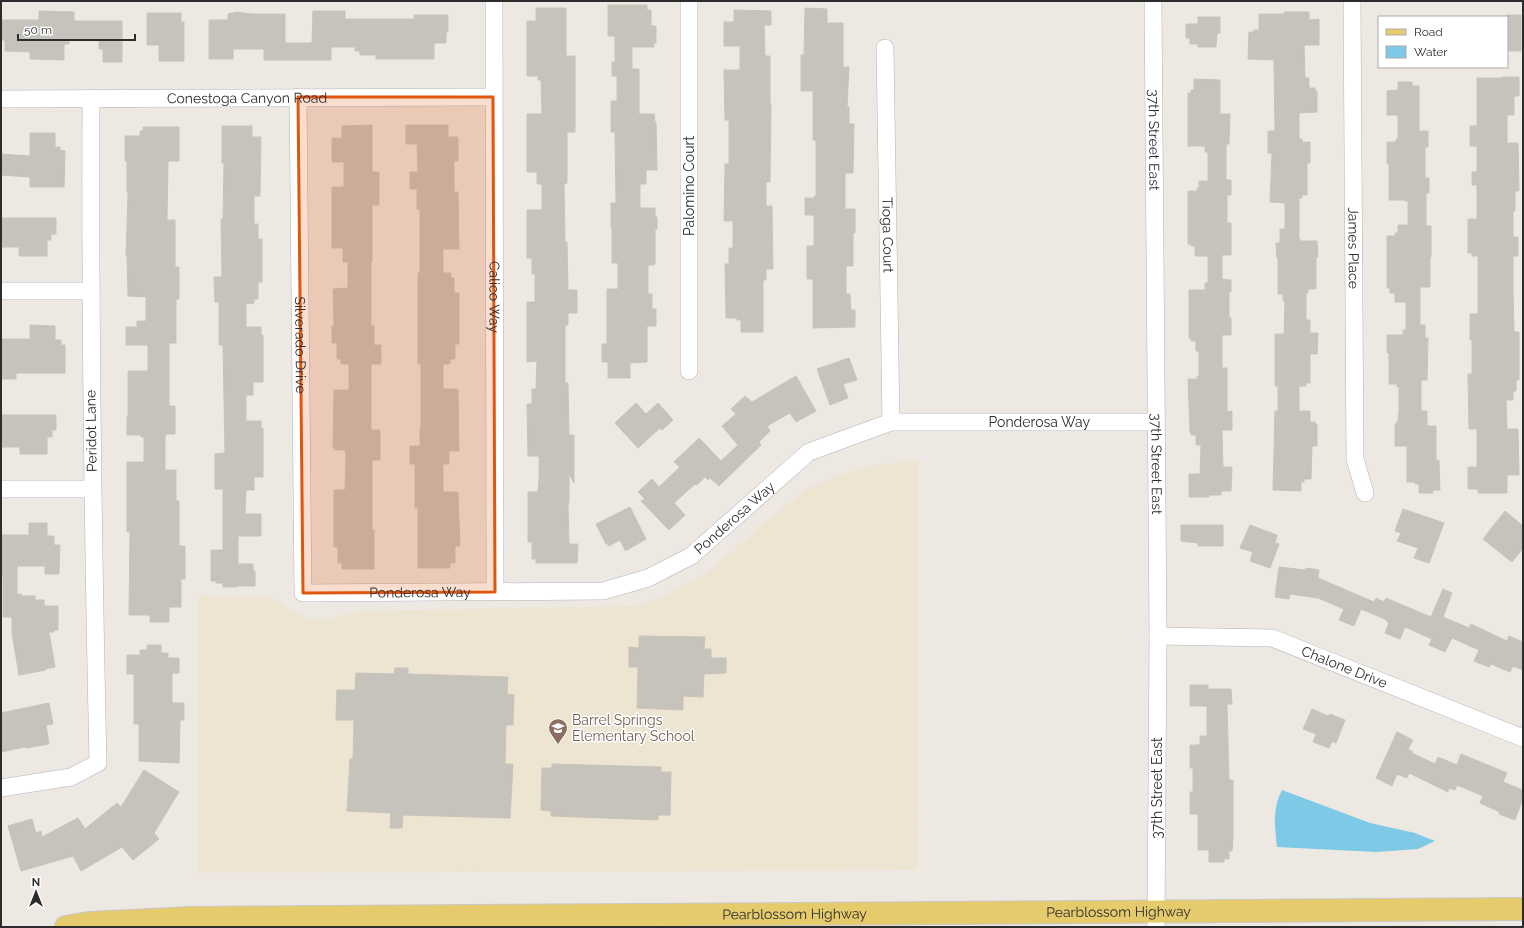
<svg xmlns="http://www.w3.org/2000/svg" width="1524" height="928" font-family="Raleway,sans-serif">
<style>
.education{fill:#ede4d2}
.water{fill:#7dc9e6}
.building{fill:#c6c2bc;stroke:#c9c4ba}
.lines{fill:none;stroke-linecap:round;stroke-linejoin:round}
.minor-casing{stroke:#b1b3bc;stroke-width:18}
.primary-casing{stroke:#c8c8c8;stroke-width:24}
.minor{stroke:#fff;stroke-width:17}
.primary{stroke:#e6cb6d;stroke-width:22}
.marked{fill:#df570e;fill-opacity:0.2;stroke:#df570e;stroke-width:3;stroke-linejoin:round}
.labels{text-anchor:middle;stroke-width:3;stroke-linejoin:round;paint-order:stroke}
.street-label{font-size:14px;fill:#2d2d2d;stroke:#fff}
.education-label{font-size:14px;fill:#785e54;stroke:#fff;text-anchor:start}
</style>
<rect width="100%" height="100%" fill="#ede8e1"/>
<path class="education" d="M918,460L917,870L199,873L198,596L272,597L287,608L308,619H327L362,611L635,606L661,598L712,569L773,516L805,490L838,475L876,465Z"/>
<path class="water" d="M1282,790L1370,823L1415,833L1435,841L1418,849L1376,852L1277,847C1275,825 1272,810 1282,790Z"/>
<path class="building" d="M608,5H647V10H651V26H656V43H654V47H632V69H639V114H654L655,122H656L657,170H646V184H640V208H655V217H657V229H655V264L654,265H648V294H652V309H656V326H647V362L630,363V378H608V362H602V344H607V289H618V263H612V227H611V203H616L615,132H611V101H617V76H612V62H615V36H608Z
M536,8H566V56H575V132H567V183L564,184L565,242H567L568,290H577V313H568V325H565V383H568L569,435H574V483L569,474V503H568L569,544H578L577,563H536V559H532V542H528V492H538L539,480V456H528L527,404H532V389H536L537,361L527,362V302H535V274H532V258H527V210H542V184H537V172H527V114H542L541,80H538V76H527V21H536Z
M805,8L827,9V23H843V67H849L847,107H849V124H854L853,173H845V209H855V233H853V266H846V294H850L851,310H855V327L813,328V279H807V246H814V215H805V198H814V196H816V140H813V91H801V55H804Z
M734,10L771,11V25H764L765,56H770V104H771L770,182H766V206H772L773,269H766V280H763V332H741V320H737V318H726L725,264H729V248H733V221H724L725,164H729V120H725L724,70H740V46H724V22H734Z
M39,11L74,12V21H122V62H103V49H99V41L93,40H69V44H64V60L30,59V52L5,51V40H1V20H39Z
M313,11H345V19H414V15H448V32H446V43H434V59H376V55H360V51H355V47H331V60H264V49H233V59H209V20H228V14L237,12L251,14H285V43H309L312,42Z
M1284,12H1309V20L1319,19V45H1304L1305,78H1309V88H1315V91H1317V112L1299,113V139H1302V142H1310V163H1307V195H1302V198H1299V239H1300V241H1317L1318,257H1316V289H1308V293H1306V320H1310V333H1318L1317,354H1310V383H1306V386H1299V411H1310V422H1315V424H1317V446H1312L1311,479H1304V482H1301V491L1273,490L1275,411H1278V386H1275V334H1284L1285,301H1283V294H1278V258H1277L1276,243H1280V229H1285V203L1270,202L1272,153H1268V131H1275L1274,60L1248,59L1249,32H1254V30H1259V14H1284Z
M147,13H181V22H184V61H159V45H147Z
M1507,15H1521V51H1507Z
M1198,17H1220V33H1217L1216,47H1198V44H1190V38H1186V24H1198Z
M1502,77H1519V96H1514V115H1507V143H1518L1519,191H1515V211H1513V237H1518V256H1513V287L1514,332H1519V380H1516V391H1513V400H1506L1507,429H1518L1519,475H1507V493H1478V489H1468V467H1477V429H1469L1468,374H1472V340H1470V314H1478V256H1472V253H1468V219H1477V185H1472V172H1477V146H1470V126H1477V78H1502Z
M1194,79L1220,80V114H1230L1229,144H1226V180H1231V195H1227V223H1231V255H1222V279L1231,280V292H1229V318H1231V335H1222V368H1227V412L1232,411V430H1222L1223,467H1232L1231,491H1221V495H1209V497H1189V474H1200L1201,445H1196V435H1191V432H1190L1188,379H1198L1197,376H1199V351H1196V341H1191V338H1189V290H1205V283H1208V256H1195V246H1191V244H1188V191H1197V188H1199V181H1208V152H1205V146H1188V93H1191V90H1194Z
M1398,82H1412V86H1419V131H1428V147H1425V178H1429V193H1426V226H1431V257H1430V287H1420V325H1425V338H1428L1427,380H1421V411H1427V426H1436V460H1439L1440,490H1433V493H1419V484H1415V482H1407V446H1395V424H1397V421H1398L1399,411V387H1397V384H1389V353H1387V335H1403V330H1406V302H1395V293H1390V288H1387V236H1395V233H1398V225H1408V201H1405V200H1389V164H1387V142H1396V139H1398V115H1387V91L1398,90Z
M372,125V172H379V205H372V262H371V326H374V345H381V364H371V430H380V460H372V530H374V569H342V563H338V547H334V490H345L346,454L345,450H335V448H333L334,390H349V364H341V359H337V343H332V326H334L333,289L348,288V262H343V248H332V187H344V162H332V138H342V126Z
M406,125H448V137H458V161H454V192H458L459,249H443V273H451V278H454V293H459V344H455V359H450V364H443V389H458L459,451H449V464H443V492H458L460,546H455V563H450V568H418V508H415V464H410V446H420V427H421V364H418V273H420V209H417V189H410V172H418L417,144H406Z
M222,126H252V137H261L260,196H254V224H258V239H262V282H258V299H254V303L246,304V327H261V335H263V382H253V395H246V421H261V428H263V477H254V490H246L245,514H261V536H238V564H253V571H255V586H237V587H223V583H216V581H211V550H223V489H215V454L225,453L223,345H219V302H215L214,277H222L221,219H223L224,163H222Z
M143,127H179V161H168L167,220H175V267H179V299H176V343H169V406H175V434H166L165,437V470H176V501H179V546H185V579H181V607H169V622H150V615H129L130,532H127V462H144V437H141V435H127V417H128V371H148V345H126V327H137V321H146V297L128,296L127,256H126L128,192H127V161H125V136H140V131H143Z
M30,133H55V147H60V150L65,151L64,187H30V177L1,175V154L30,156Z
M1,218H56V234H51V240H47V256H19V247H1Z
M30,325L55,326V340H61V345H65V373H16V379H1V339H30Z
M849,358L857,380L843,384L848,398L830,405L817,369Z
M796,376L816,411L796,422L790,413L767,426L770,431L759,442L761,445L719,486L710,478L708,480L705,477L697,485L695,484L674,503L685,515L669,530L641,501L645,499L638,492L652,479L659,487L680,467L674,462L699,438L721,461L738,445L722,426L736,414L731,409L745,396L752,402Z
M636,403L646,414L658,403L673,420L662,430L660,428L638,448L615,423Z
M1,415H56V430H52V437H47V454H20V447H1Z
M630,507L646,539L627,550H625L620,540L609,546L608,544H606L596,524Z
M1403,509L1444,523L1429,563L1414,558L1418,548L1397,541L1401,533L1395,531Z
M1505,511L1523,526V548L1512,562L1483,539Z
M29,523H47V536H54V545H60L59,574H45V566H17V594H21V596H35V600H44V606H58V630H54V632H49L55,667L45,669L46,670L19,675L12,633V617H3V576H1V535H29Z
M1181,525H1223V546H1198V543L1181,541Z
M1250,525L1277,535L1275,543L1279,544L1270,568L1250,561L1253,552L1240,548Z
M1279,567L1305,570L1306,568L1319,570L1318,578L1374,602L1376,598L1384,602L1386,598L1431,617L1443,589L1452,593L1443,617L1469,628L1471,624L1507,641L1509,636L1523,642V670L1513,666L1510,672L1491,664L1489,667L1474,661L1479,650L1452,638L1445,652L1429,645L1432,639L1405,627L1400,639L1385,633L1389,623L1387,622V620L1361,609L1354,626L1339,620L1344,609L1318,598L1290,594L1289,599L1275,597Z
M639,636L705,637L704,649H711V658H726V673L704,674L703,697L683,696V710L637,708L638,667H629V647L639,648Z
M147,645H161V653H168V658H179V673H172V703H184V720H180L179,763L139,761V724H134V674H127V655H140V650H147Z
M395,668H408V674L508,677L507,694L514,695L513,725H506L505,764H513L510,818L403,815L402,828H390L391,813L347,811L350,759H353L354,720H336L337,690H355L356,673L394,674Z
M1190,685H1208V689H1231L1232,704H1227L1229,780H1233V837L1232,851H1229V859H1224V862H1209V850H1198V814H1190V792H1193V768H1190V745H1198L1200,744V736H1207V706H1190Z
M49,703L53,724L46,725L49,744L26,748L25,747L1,752V713Z
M1312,709L1328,716L1330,714L1345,720L1336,743L1332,741L1329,748L1313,742L1316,734L1303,729Z
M1397,732L1413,740L1408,749L1413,752L1412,753L1435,764L1438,757L1457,765L1461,754L1507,773L1503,782L1523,790V798L1515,820L1499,814L1500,812L1480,803L1483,796L1457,785L1455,790L1449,788L1448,792L1409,773L1407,778L1397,774L1392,786L1376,778Z
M552,764L661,767V772H671L670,815H658V820L551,816V811L541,810L542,768H552Z
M144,770L179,792L154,833L159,839L133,860L122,847L81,871L73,856L21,871L8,826L32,819L36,833L41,831L42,837L78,818L85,829L117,803L121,807Z"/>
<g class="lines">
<defs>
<g id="minor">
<path id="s1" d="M494,1L495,592"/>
<path d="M689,1V371"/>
<path id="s2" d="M1153,1L1158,636L1156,927"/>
<path id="s3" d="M1352,1L1355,459L1365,493"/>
<path id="s4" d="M885,48L891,422"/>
<path id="s5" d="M298,97L303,593L603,591L648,578L691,556L809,452L891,422H1156"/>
<path id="s6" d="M1,99L493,97"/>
<path d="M1,291H90"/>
<path d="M1,489H92"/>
<path id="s7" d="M1158,636L1272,638L1523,738"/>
<path d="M1,788L71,777L98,763C93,541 90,320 91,98"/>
</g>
<g id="primary">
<path id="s8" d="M66,927L89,923L192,918L1523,909"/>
</g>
</defs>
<use href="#minor" class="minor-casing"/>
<use href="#primary" class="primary-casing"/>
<use href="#minor" class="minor"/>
<use href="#primary" class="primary"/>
</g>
<path class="marked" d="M298,97H493L495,592L303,593Z"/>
<defs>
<symbol id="school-pin" viewBox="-11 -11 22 30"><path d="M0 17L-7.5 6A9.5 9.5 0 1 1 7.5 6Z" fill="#8d6e63" stroke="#fff"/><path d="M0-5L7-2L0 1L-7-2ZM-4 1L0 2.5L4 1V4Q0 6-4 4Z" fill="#fff"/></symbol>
</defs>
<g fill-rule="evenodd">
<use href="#school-pin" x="547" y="717" width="22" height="30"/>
</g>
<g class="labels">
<g class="street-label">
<text dy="5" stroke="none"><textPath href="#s6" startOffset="246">Conestoga Canyon Road</textPath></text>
<text dy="5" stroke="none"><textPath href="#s2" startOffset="139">37th Street East</textPath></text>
<text transform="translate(689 186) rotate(-90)" y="5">Palomino Court</text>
<text dy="5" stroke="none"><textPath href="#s4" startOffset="187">Tioga Court</textPath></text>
<text dy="5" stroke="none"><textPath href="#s3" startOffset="247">James Place</textPath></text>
<text dy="5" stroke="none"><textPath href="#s1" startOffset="296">Calico Way</textPath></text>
<text dy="5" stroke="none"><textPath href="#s5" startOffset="248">Silverado Drive</textPath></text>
<text dy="5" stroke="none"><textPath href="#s5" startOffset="1284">Ponderosa Way</textPath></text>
<text transform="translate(91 431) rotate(-91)" y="5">Peridot Lane</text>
<text dy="5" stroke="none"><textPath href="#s2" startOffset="463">37th Street East</textPath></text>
<text dy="5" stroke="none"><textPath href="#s5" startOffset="949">Ponderosa Way</textPath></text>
<text dy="5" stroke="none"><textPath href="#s5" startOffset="613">Ponderosa Way</textPath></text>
<text dy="5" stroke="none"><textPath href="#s7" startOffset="192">Chalone Drive</textPath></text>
<text transform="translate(1157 788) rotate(-90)" y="5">37th Street East</text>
<text dy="5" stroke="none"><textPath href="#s8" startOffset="1053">Pearblossom Highway</textPath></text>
<text dy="5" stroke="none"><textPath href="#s8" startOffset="729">Pearblossom Highway</textPath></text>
</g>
<g class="education-label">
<text x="572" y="725">Barrel Springs<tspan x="572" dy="16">Elementary School</tspan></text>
</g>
</g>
<rect width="1524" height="928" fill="none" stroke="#2d2d2d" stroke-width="4"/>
<rect x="1378" y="16" width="130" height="52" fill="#ffffff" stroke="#ababab"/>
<rect x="1386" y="29" width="20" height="6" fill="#e6cb6d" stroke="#ababab"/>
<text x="1414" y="36" font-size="12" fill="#2d2d2d">Road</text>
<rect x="1386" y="46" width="20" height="12" fill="#7dc9e6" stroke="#ababab"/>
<text x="1414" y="56" font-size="12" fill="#2d2d2d">Water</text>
<g transform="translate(36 892)" stroke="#ffffff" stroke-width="3" paint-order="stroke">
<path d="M0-3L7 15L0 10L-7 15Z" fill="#2d2d2d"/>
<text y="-6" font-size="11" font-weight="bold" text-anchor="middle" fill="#2d2d2d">N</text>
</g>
<path d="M18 34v6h117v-6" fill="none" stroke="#2d2d2d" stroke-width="2"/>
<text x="24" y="34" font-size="12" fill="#2d2d2d" stroke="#ffffff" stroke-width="3" paint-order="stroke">50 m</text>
</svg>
